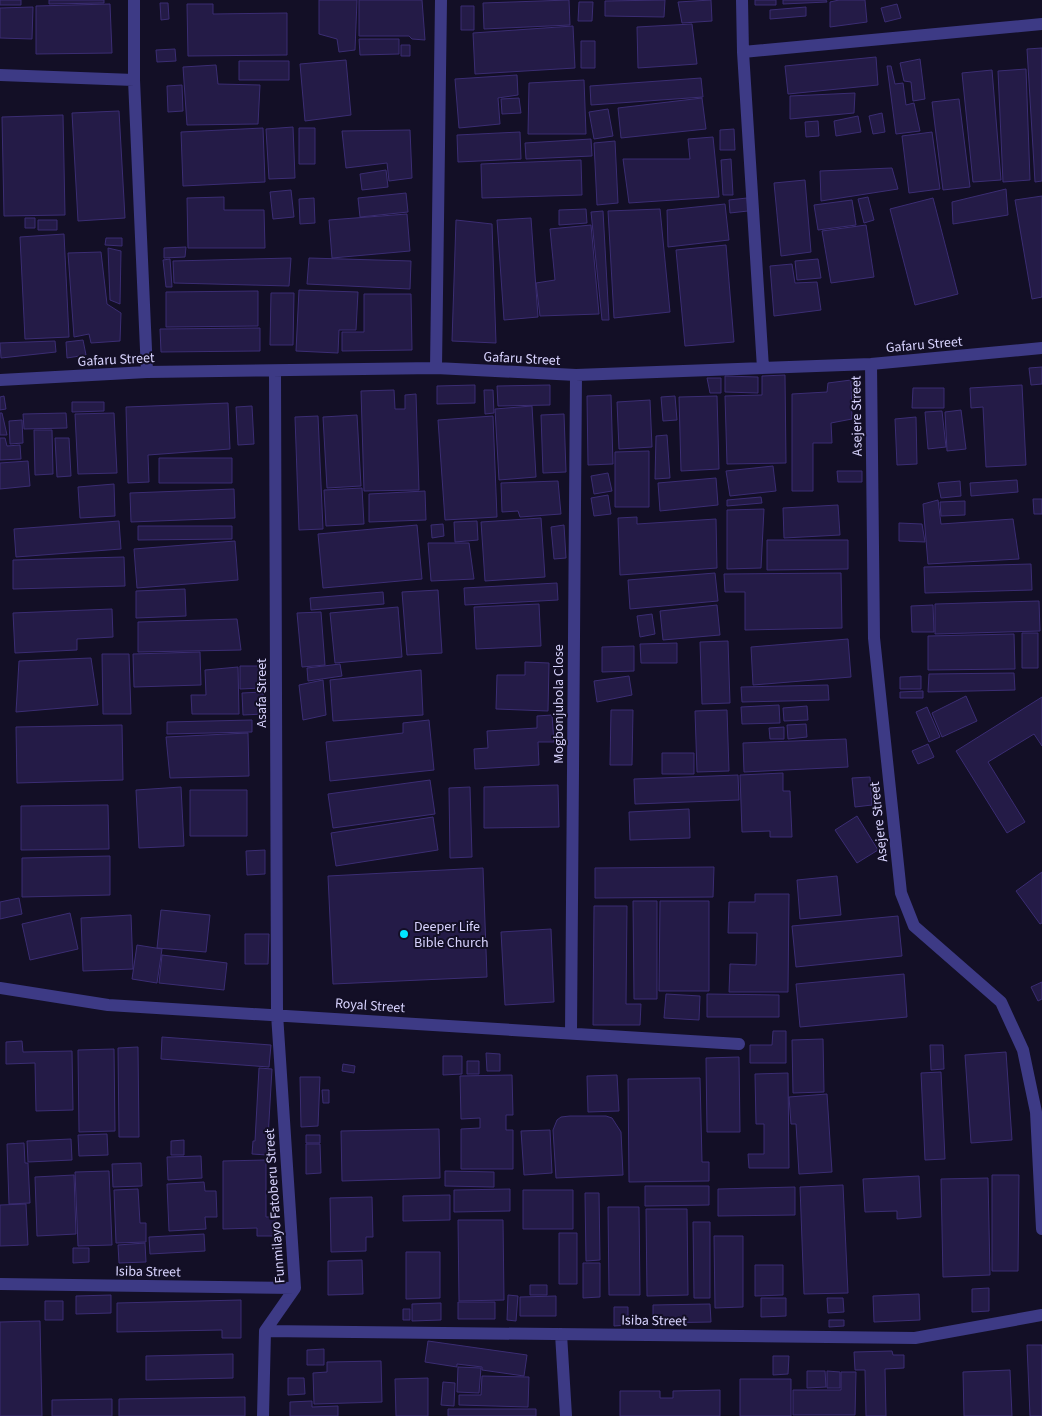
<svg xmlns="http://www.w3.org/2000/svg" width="1042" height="1416" font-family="'Source Sans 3',sans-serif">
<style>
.building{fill:#241b47;stroke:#3b2d73}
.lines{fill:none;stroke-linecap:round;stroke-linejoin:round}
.minor{stroke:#3d3a85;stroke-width:12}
.poi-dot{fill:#00e5ff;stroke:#130f26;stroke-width:2}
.labels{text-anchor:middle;stroke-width:4;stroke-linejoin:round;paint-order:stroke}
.street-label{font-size:14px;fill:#d9d4ff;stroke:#130f26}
.poi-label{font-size:14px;fill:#d9d4ff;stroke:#130f26;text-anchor:start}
</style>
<rect width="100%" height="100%" fill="#130f26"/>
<path class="building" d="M0,0H21V5H0Z
M49,0H104V3L49,4Z
M319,0H357L355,50L339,52L337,39L319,34Z
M359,0H422L425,40L412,39L409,36H359Z
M569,0L570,25L484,29L483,3Z
M665,0L664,17L605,16V1Z
M711,0L712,21L682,23L678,2Z
M755,0H776V5H755Z
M783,0H826L827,2L783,4Z
M839,0H865L867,22L830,27V2Z
M579,2H593L592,21H578Z
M160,3H168L169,19L161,20Z
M110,4L112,53L36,54V6Z
M187,4H213V14L287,13V55L188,56Z
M897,4L901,18L885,22L881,8Z
M461,6H474V30H461Z
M33,7L32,39L0,38V8Z
M806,7V16L770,19V10Z
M692,24L697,64L638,68L637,27Z
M573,26L575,68L475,74L473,33Z
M359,39H399V54L360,55Z
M581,41H595V68H581Z
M401,45H410V56H401Z
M1042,48V181L1035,182L1027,49Z
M175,49L176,61L157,62L156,50Z
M876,57L878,85L788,94L785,66Z
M920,59L925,99L913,101L911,82L904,81L900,63Z
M346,60L351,115L305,121L300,64Z
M239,61H289V80H239Z
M216,65L218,84L260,85L258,124L187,125L183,67Z
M887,66H891L895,84L903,83L906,105L914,103L920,131L896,134Z
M1026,69L1030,180L1003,182L998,71Z
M992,70L1001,180L973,182L962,73Z
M517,75L518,95L498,98L500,124L459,128L455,79Z
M701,78L703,97L591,105L590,86Z
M584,80L586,134H528L529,83Z
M182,85L183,111L168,112L167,86Z
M855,93L854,113L790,119V96Z
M519,98L521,113L502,114L501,99Z
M702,98L706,129L621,138L618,108Z
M959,99L970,187L943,190L932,102Z
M608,109L613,136L594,139L589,112Z
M119,111L125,218L78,221L72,113Z
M882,113L885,132L873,134L869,116Z
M63,115L65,215L4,216L2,117Z
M858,116L861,132L836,136L834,121Z
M818,121L819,136L806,137L805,122Z
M293,127L295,178L269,179L266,129Z
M263,128L265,182L183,186L181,132Z
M299,128H315V164H299Z
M734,129L735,150H720V130Z
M410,130L412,178L389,181L387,163L346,168L342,131Z
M520,132L521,159L458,162L457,135Z
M932,132L940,189L909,193L902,136Z
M713,137L719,197L629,203L623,159H690L688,139Z
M591,139L592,156L526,159L525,143Z
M615,141L618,203L597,205L594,143Z
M731,159L733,195H723L721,160Z
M581,160L582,195L482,198L481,164Z
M892,168L898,189L821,201L820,171Z
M386,170L388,187L362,190L360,174Z
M805,180L811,252L781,256L774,183Z
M1006,189L1008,215L953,224L952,202Z
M291,190L294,217L273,219L270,192Z
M406,193L408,212L360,217L358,198Z
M1042,196V297L1032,299L1015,200Z
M224,197V210H264L265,248H188L187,198Z
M868,197L874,220L864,223L858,199Z
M314,198L315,223L300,224L299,199Z
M747,198L748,211L730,213L729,200Z
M933,198L958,294L915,305L890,209Z
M852,200L856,225L818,230L814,205Z
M725,204L729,240L668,247L667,210Z
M586,209L587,223L559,225V210Z
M660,209L670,312L614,318L608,211Z
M603,211L609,320H602L591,212Z
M407,214L410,251L332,258L329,220Z
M25,218H35V228H25Z
M531,218L538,317L504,320L497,220Z
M38,220H57V230H38Z
M456,220L492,224L496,343L452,341Z
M591,225L599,314L540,316L536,283L555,280L550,229Z
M866,225L874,277L831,283L822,231Z
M64,234L69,337L25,339L20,237Z
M106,238H122V246L105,245Z
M726,245L734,342L685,346L676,250Z
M186,247L185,257L164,258V248Z
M108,248L121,251L120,304L110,300Z
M101,252L107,304L121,313L120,341L91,343L89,334L74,337L68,253Z
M291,258L289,286L174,283L173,261Z
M309,258L411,261L410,289L307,284Z
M170,259L172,287H166L163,260Z
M818,259L821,278L797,280L795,261Z
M792,264L795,283L817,282L821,310L774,316L770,266Z
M299,290L358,292L356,330H339L338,353L296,351Z
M258,291V326L166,327V292Z
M271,293H294L293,345H270Z
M364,294H411L412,350L342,351V332H364Z
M260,328V351L161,352L160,329Z
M83,340L86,355L67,358L66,342Z
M55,341L56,352L1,358L0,343Z
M1042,367V384L1031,385L1029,368Z
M785,375L786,463L727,464L725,396L762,395V376Z
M725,376L758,377V393L725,392Z
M707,378H721V393H710Z
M851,380L852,419L831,423L832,443H813V491H792V394L827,392L828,383Z
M475,385V403L437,404V386Z
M550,385V405L498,406L497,386Z
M1022,385L1026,465L986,467L983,407L971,408L970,388Z
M913,388H944V408H912Z
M394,390L395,409H405V395L416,394L419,490L364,491L361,391Z
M484,390H493L494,413L485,414Z
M611,395L613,464L588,465L587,396Z
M4,396L6,409L0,410V397Z
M675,396L677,420L663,421L661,397Z
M717,396L719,469L681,471L679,397Z
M650,400L652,447L619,449L617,402Z
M72,402H104V411L72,412Z
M228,403L230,449L148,455L149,482L128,483L126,407Z
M252,406L254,444L238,445L236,407Z
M532,406L536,477L499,480L495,409Z
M961,410L966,449L947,451L945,412Z
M942,411L946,447L928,449L925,412Z
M0,413H2L7,435H0Z
M66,413L67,428L24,429L23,414Z
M114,413L117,473L78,474L75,414Z
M564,414L566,472L543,473L541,415Z
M357,415L361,486L327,488L323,417Z
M318,416L323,529L299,530L295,417Z
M493,416L497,517L445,520L438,420Z
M916,417L917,464L897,465L895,419Z
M22,420L23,443L10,444L9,421Z
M34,430H52L53,474L35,475Z
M667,435L670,478L655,479L656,436Z
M0,438H5L7,446L20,445L21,459L0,460Z
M55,438H69L71,476L57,477Z
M649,451V507H615V452Z
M159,458H232V483H159Z
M28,461L30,486L0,489V463Z
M773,466L776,491L730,496L726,471Z
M837,471H862V482H838Z
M608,473L612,491L594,494L591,476Z
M716,478L718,505L660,511L658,483Z
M1017,480L1018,492L971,496L970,483Z
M558,481L561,514L520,517L518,511L502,512L501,483Z
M960,481L961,496L941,498L938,483Z
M114,484L115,516L80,518L78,487Z
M362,488L364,524L326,526L324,490Z
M234,489L235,518L131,522L130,493Z
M425,491L426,520L369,522V494Z
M608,495L611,514L594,516L591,498Z
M761,497L762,503L727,506V500Z
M1033,499H1042V514H1034Z
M938,500L941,524L1013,519L1019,559L928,564L923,504Z
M965,501V515L941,516L940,502Z
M838,505L840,535L784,538L783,508Z
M764,509L761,568L727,569V510Z
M637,517V524L716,519L717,568L620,575L618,518Z
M541,518L545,577L485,581L481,522Z
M119,521L121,549L16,557L14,529Z
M477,521L478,540L455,542L454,522Z
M899,523L922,524L925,542L899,541Z
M443,524L444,536L432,538L431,525Z
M417,525L422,579L323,588L318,534Z
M564,525L566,558L554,559L551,527Z
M138,526H232V539L138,540Z
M767,540H848V569L767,570Z
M235,541L238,580L137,588L134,549Z
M428,543H469L474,579L431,581Z
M124,557L125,586L13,589V560Z
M1031,564L1032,590L925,593L924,567Z
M715,573L718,601L630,609L628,580Z
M841,573L842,628L745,630V592H725L724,574Z
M557,583L558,600L465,605L464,588Z
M185,589L186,616L136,618V591Z
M438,590L442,653L407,655L402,592Z
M383,592L384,604L311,610L310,598Z
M1039,601L1040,631L935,634V604Z
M539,604L541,646L476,649L474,607Z
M717,605L720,635L663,640L660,611Z
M933,605L934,632H912L911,606Z
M398,607L402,657L335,663L330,613Z
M112,609L113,637L77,639V650L15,653L13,613Z
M321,612L325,665L302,667L297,613Z
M652,614L655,634L640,637L637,616Z
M237,619L241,650L138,652V622Z
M1022,633H1038V668H1022Z
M1014,634L1015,669L928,670V636Z
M848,639L851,677L753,685L751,647Z
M728,641L730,703L702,704L700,642Z
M677,643V663H641L640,644Z
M634,646V671L602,672V647Z
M200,652L201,685L134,687L133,654Z
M102,654H129L131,714H103Z
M91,658L98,705L16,712L19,661Z
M525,662L549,663L548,711L496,709L497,675H525Z
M340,664L342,676L308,681L307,668Z
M240,666H262V688L240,689Z
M238,667L239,714H192L191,695H206L205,670Z
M421,670L423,715L333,721L330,680Z
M1014,673L1015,690L928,692L929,674Z
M629,676L632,695L597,702L594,681Z
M921,676V689H900V677Z
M323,680L326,715L303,720L299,685Z
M828,685L829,700L742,702L741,687Z
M923,691V698H900V692Z
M263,692L264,714L243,715L242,693Z
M966,696L977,721L942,737L932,713Z
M1042,697V746L1034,734L988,762L1025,822L1007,833L956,751Z
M779,705L780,723L742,724L741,707Z
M807,706L808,720L784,721L783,708Z
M927,707L940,737L929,742L916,712Z
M611,710H633L632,765H610Z
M727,710L729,771L697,772L695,711Z
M552,715L554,742H538L539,765L475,769L474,749L488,748L487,731L537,728V716Z
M252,720V732L167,734V722Z
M429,720L434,770L330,781L326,742L403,733V723Z
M806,724L807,737L788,739L787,725Z
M122,725L123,780L17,783L16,727Z
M784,727V739H770L769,728Z
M248,733L249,776L170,778L166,737Z
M846,739L848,767L744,772L743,743Z
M928,744L934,757L918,764L912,751Z
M662,753H694V774H662Z
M783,773V791H790L792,837H770V831L742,832L740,775Z
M738,775L739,800L635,804L634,779Z
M870,777L872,805L855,807L852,778Z
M430,780L435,814L333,828L328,794Z
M558,785L559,827L484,828V787Z
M181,787L184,846L139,848L136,790Z
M470,787L472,857L450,858L449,788Z
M190,790H247V836H190Z
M108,805L109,849L21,850V806Z
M689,809L690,838L630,840L629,812Z
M857,816L878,850L857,863L835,830Z
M433,817L438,850L336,866L331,833Z
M265,850V874L247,875L246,851Z
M110,856V895L22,897V858Z
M714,867L713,897L595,898V868Z
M483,868L487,977L333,984L328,876Z
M1042,872V923L1040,924L1016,891Z
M837,876L841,915L800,919L797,880Z
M755,894H789L788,992H729L730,964L756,965L757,933H728L729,902H755Z
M19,898L22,914L0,919V902Z
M633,901H657V999H634Z
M660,901H709V991H659Z
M594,906H627L626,1004H641L640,1025H593Z
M161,910L210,915L206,952L157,948Z
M70,913L78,949L30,960L22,924Z
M131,915L133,969L83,971L81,918Z
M898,916L902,956L796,967L792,926Z
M551,929L554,1002L505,1005L501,932Z
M245,934H269L268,964H245Z
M137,945L162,949L157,983L132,979Z
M162,955L227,963L224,990L159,983Z
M904,974L907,1017L800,1027L796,984Z
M1042,982V999L1038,1001L1031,987Z
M666,994L700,996L699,1020L664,1018Z
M707,994L779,995V1017H707Z
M773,1031H786V1063H750V1045H772Z
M162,1037L271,1045L269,1067L161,1059Z
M823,1039L824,1092L793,1093L792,1040Z
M22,1041L23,1052L72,1051L73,1110L36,1111L35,1063L6,1064V1042Z
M930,1045H943L944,1069L931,1070Z
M138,1047L139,1137H119L118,1048Z
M114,1049L115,1131L79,1132L78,1050Z
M1006,1052L1012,1140L971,1143L965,1055Z
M486,1053L500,1054V1071H487Z
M443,1056H462V1074L443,1075Z
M739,1057L740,1132H707L706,1058Z
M467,1061H479V1074H467Z
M343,1064L355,1066L354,1073L342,1071Z
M259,1068L272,1069L267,1155L252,1154L253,1141H255Z
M941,1072L945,1159L925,1160L921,1073Z
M788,1073L789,1168H749L748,1154H764V1124H756L755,1074Z
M512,1075L513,1115H506V1130H513V1169H461V1129L480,1128V1118L461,1119L460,1076Z
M617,1075L619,1111L588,1112L587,1076Z
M300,1077H320L318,1126L301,1127Z
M700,1078L702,1162H709V1181L629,1182L628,1079Z
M322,1090H329V1103H323Z
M827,1094L832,1172L799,1174L796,1124H791L789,1097Z
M606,1116L612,1118L621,1132L623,1175L556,1178L553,1130L557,1120L561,1117L570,1116Z
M439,1129L440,1178L342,1181L341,1131Z
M550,1130L552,1173L524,1175L521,1131Z
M107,1134L108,1155L79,1156L78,1135Z
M306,1135H320V1143H306Z
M71,1139L72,1160L28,1162L27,1141Z
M184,1140V1155H171V1141Z
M24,1143L25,1163H28L30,1203L9,1204L7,1144Z
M306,1144H320L321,1173L306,1174Z
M201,1156L202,1178L168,1180L167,1157Z
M266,1160V1217H276V1236H257V1228L223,1229V1161Z
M141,1163L142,1186L113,1187L112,1164Z
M109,1171L112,1245L78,1246L75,1172Z
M445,1171L494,1172V1187L445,1186Z
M74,1175L76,1234L37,1236L35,1177Z
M992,1175H1019L1018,1271H992Z
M919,1176L921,1217L897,1219V1211L865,1212L863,1179Z
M988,1178L990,1275L943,1277L941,1179Z
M204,1182L205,1191H216L217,1217H205L206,1229L169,1231L167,1184Z
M843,1185L848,1293L804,1294L800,1187Z
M645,1186H709V1205L645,1206Z
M795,1187V1215L718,1216V1189Z
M138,1189L140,1223H146V1242L116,1243L114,1190Z
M510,1189V1211L454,1212V1190Z
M523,1190H573V1229H523Z
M585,1193H599L600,1260L586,1261Z
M450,1195V1220L403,1221V1196Z
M372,1197L373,1237H366V1251L331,1252L330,1198Z
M26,1204L28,1245L0,1246V1205Z
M608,1207H639L640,1295H609Z
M646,1209H687L688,1295L647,1296Z
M458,1220H503L504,1300L459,1301Z
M693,1222H710V1298H694Z
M559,1233H577V1284H559Z
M204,1234L205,1251L150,1254L149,1237Z
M714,1236H743V1307L715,1308Z
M145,1243L146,1262L119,1263L118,1245Z
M73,1248H89V1262L73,1263Z
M406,1252H440V1298L406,1299Z
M362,1260L363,1294L328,1295V1261Z
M583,1263H600V1297L583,1298Z
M755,1265H783V1295L755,1296Z
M530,1285H547V1295H530Z
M989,1288V1311L972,1312V1289Z
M919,1294L920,1320L874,1322L873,1296Z
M111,1295V1313L76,1314V1296Z
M508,1295L518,1296L516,1321L507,1320Z
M556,1296V1316H520V1297Z
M761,1298H786V1316L761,1317Z
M827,1298H843L844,1312L828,1313Z
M241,1300V1338H222V1330L117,1332V1303Z
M45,1301H63V1320H45Z
M458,1302H495V1319H458Z
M441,1303V1320L412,1321V1304Z
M710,1304L711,1322L653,1323V1305Z
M614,1307H628V1325L614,1326Z
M403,1309H410V1320H403Z
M829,1320H844V1326L829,1327Z
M40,1321L42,1416H0V1322Z
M428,1341L527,1355L524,1376L482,1370V1367L457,1364V1367L425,1362Z
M1027,1345H1042V1416H1030Z
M324,1349V1365H307V1350Z
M892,1351L893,1355H904V1368L885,1369L886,1416H866L865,1370H855L854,1352Z
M233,1354V1378L146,1380V1356Z
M773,1356H789L788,1374L773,1375Z
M381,1361L382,1402L314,1404L313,1373L327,1372V1362Z
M458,1367L481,1368L479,1393L457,1392Z
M1010,1370L1012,1416H964L963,1372Z
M807,1371H825L826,1387L807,1388Z
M827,1371L840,1372V1388H827Z
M841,1372H856L855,1415H793V1390H841Z
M482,1376L529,1377L528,1407L459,1405V1395H481Z
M288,1378H304L305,1394L288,1395Z
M428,1378V1416H396L395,1379Z
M740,1379H791V1416H740Z
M443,1382L455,1383L454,1406L441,1405Z
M720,1390V1416H620V1391H660V1398H673V1391Z
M245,1397V1416H119V1399Z
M112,1399V1416H52V1400Z
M312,1401V1407L338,1406V1416H290V1402Z
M448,1409H536V1416H448Z"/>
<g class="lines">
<path class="minor" d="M134,0V80L147,372
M742,0L743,52L763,368
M743,52L1042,24
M0,75L134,80
M871,364L874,638L901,893L914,926L1001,1002L1023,1050L1036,1112L1042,1229
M436,368L441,0
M0,380L147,372L436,368L576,375L871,364L1042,348
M0,988L108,1005L739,1044
M571,1033L576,375
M0,1284L295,1288
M265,1331L915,1338L1042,1315
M561,1334L566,1416
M263,1416L265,1331L295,1288L277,1014L275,372"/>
</g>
<circle class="poi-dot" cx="404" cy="934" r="5"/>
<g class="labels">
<g class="street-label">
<text transform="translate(924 344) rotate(-5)" y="5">Gafaru Street</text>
<text transform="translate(522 358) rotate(3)" y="5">Gafaru Street</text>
<text transform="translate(116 359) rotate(-3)" y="5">Gafaru Street</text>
<text transform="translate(856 416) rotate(-91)" y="5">Asejere Street</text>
<text transform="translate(261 693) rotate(-90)" y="5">Asafa Street</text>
<text transform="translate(558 704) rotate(-90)" y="5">Mogbonjubola Close</text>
<text transform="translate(878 822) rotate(-96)" y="5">Asejere Street</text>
<text transform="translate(370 1005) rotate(4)" y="5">Royal Street</text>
<text transform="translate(274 1206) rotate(-94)" y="5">Funmilayo Fatoberu Street</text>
<text transform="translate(148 1271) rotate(1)" y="5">Isiba Street</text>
<text transform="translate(654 1320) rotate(1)" y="5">Isiba Street</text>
</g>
<g class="poi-label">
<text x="414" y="931">Deeper Life<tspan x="414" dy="16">Bible Church</tspan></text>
</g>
</g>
</svg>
